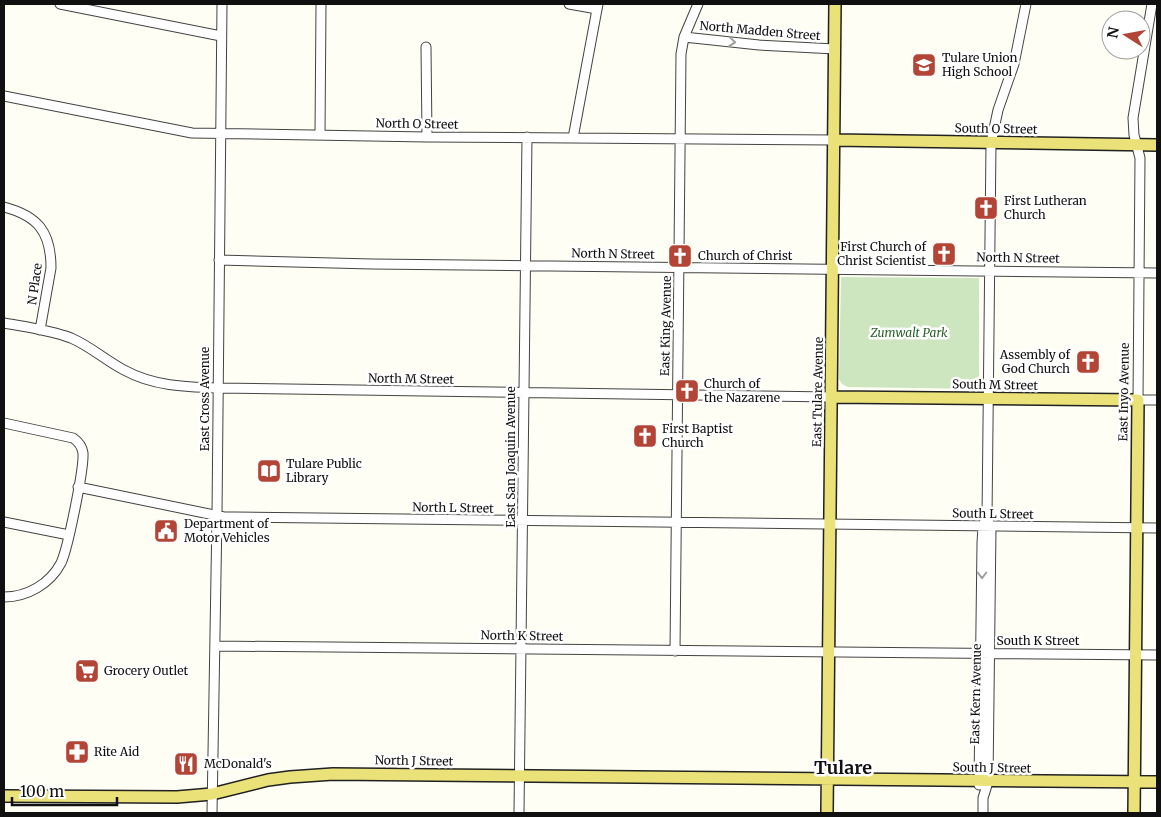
<svg xmlns="http://www.w3.org/2000/svg" width="1161" height="817" font-family="Merriweather,serif">
<style>
.green{fill:#cde6c0}
.lines{fill:none;stroke-linecap:round;stroke-linejoin:round}
.minor-casing{stroke:#434343;stroke-width:11}
.major-casing{stroke:#212121;stroke-width:14}
.minor{stroke:#fff;stroke-width:9}
.major{stroke:#eae278;stroke-width:11}
.oneway{stroke:#9f9f9f}
.labels{text-anchor:middle;stroke-width:5;stroke-linejoin:round;paint-order:stroke}
.street-label{font-size:12px;fill:#101010;stroke:#fff}
.poi-label{font-size:12px;fill:#101010;stroke:#fff;text-anchor:start}
.park-label{font-size:12px;font-style:italic;fill:#286226;stroke:#fff}
.district-label{font-size:18px;font-weight:bold;fill:#101010;stroke:#fff}
</style>
<rect width="100%" height="100%" fill="#fefef5"/>
<path class="green" d="M841,277L979,278V389L848,387L842,384L839,379Z"/>
<g class="lines">
<defs>
<path id="minor" d="M60,4L221,36
M569,4L597,9
M1152,4L1133,118L1134,135L1140,158L1138,400H1157
M684,37L759,45L835,49
M426,47L427,137
M4,96L192,133L427,137L834,140
M320,135L321,4
M573,138L598,4
M4,207C38,216 51,232 51,268L40,330
M219,260L372,264L1157,273
M4,323C26,327 50,330 71,338C90,346 105,360 124,370C153,386 185,387 217,388L832,397
M4,423L73,438C79,442 82,446 83,453C84,469 68,548 61,563C50,584 27,597 4,597
M78,487L224,517H235L1157,528
M4,522L69,535
M215,646L1157,655
M675,651L681,54L684,37L698,4
M979,785L982,543L983,526L985,521
M212,813L217,515L222,4
M519,813L527,137
M983,813V798L988,782L991,527L987,519L991,143L998,110L1014,64L1026,4"/>
<path id="major" d="M834,140L1157,145
M832,397L1138,400L1134,813
M4,796L177,797L212,794L268,780L290,777L333,774L1157,782
M827,813L835,4"/>
</defs>
<use href="#minor" class="minor-casing"/>
<use href="#major" class="major-casing"/>
<use href="#minor" class="minor"/>
<use href="#major" class="major"/>
</g>
<defs><path id="oneway-chevron" d="M-2-3.5L2.5 0L-2 3.5" fill="none" stroke-width="1.6" stroke-linecap="round" stroke-linejoin="round" transform="scale(1.25)"/></defs>
<g class="oneway">
<use href="#oneway-chevron" transform="translate(732 42) rotate(6)"/>
<use href="#oneway-chevron" transform="translate(982 575) rotate(90)"/>
</g>
<defs>
<symbol id="school-square" viewBox="-11 -11 22 22"><rect x="-9" y="-9" width="18" height="18" rx="4" fill="#b34536" stroke="#fff"/><path d="M0-5L7-2L0 1L-7-2ZM-4 1L0 2.5L4 1V4Q0 6-4 4Z" fill="#fff"/></symbol>
<symbol id="church-square" viewBox="-11 -11 22 22"><rect x="-9" y="-9" width="18" height="18" rx="4" fill="#b34536" stroke="#fff"/><path d="M-1.2-6h2.4v3.5h3.3v2.4h-3.3V6h-2.4V-.1h-3.3v-2.4h3.3Z" fill="#fff"/></symbol>
<symbol id="library-square" viewBox="-11 -11 22 22"><rect x="-9" y="-9" width="18" height="18" rx="4" fill="#b34536" stroke="#fff"/><path d="M-6-4Q-3-5.5-.7-3.5V5Q-3 3-6 4ZM6-4Q3-5.5 .7-3.5V5Q3 3 6 4Z" fill="#fff"/></symbol>
<symbol id="civic-square" viewBox="-11 -11 22 22"><rect x="-9" y="-9" width="18" height="18" rx="4" fill="#b34536" stroke="#fff"/><path d="M-.6-6.5H3V-4.5H.6V-3L4-1V1h2V6H-6V1h2V-1L-.6-3ZM-1.2 2.5V6h2.4V2.5Z" fill="#fff"/></symbol>
<symbol id="supermarket-square" viewBox="-11 -11 22 22"><rect x="-9" y="-9" width="18" height="18" rx="4" fill="#b34536" stroke="#fff"/><path d="M-6-5.5h2.5l.6 2H6L4.5 2H-2.5L-4.4-4H-6ZM-1.5 3.2a1.3 1.3 0 1 0 .1 0ZM3 3.2a1.3 1.3 0 1 0 .1 0Z" fill="#fff"/></symbol>
<symbol id="pharmacy-square" viewBox="-11 -11 22 22"><rect x="-9" y="-9" width="18" height="18" rx="4" fill="#b34536" stroke="#fff"/><path d="M-2-6h4v4h4v4h-4v4h-4v-4h-4v-4h4Z" fill="#fff"/></symbol>
<symbol id="restaurant-square" viewBox="-11 -11 22 22"><rect x="-9" y="-9" width="18" height="18" rx="4" fill="#b34536" stroke="#fff"/><path d="M-5-6h1v4h1v-4h1v4h1v-4h1v5L-1.5 .5V6h-2V.5L-5-1ZM5-6V6H3V1.5H1.5Q1.5-4 5-6Z" fill="#fff"/></symbol>
</defs>
<g fill-rule="evenodd">
<use href="#school-square" x="910" y="51" width="28" height="28"/>
<use href="#church-square" x="972" y="194" width="28" height="28"/>
<use href="#church-square" x="930" y="240" width="28" height="28"/>
<use href="#church-square" x="666" y="242" width="28" height="28"/>
<use href="#church-square" x="1074" y="348" width="28" height="28"/>
<use href="#church-square" x="673" y="377" width="28" height="28"/>
<use href="#church-square" x="631" y="422" width="28" height="28"/>
<use href="#library-square" x="255" y="457" width="28" height="28"/>
<use href="#civic-square" x="152" y="517" width="28" height="28"/>
<use href="#supermarket-square" x="73" y="657" width="28" height="28"/>
<use href="#pharmacy-square" x="63" y="738" width="28" height="28"/>
<use href="#restaurant-square" x="172" y="750" width="28" height="28"/>
</g>
<g class="labels">
<g class="street-label">
<text transform="translate(760 31) rotate(5)" y="4">North Madden Street</text>
<text transform="translate(417 124) rotate(1)" y="4">North O Street</text>
<text transform="translate(996 129) rotate(1)" y="4">South O Street</text>
<text transform="translate(613 254) rotate(1)" y="4">North N Street</text>
<text transform="translate(1018 258) rotate(1)" y="4">North N Street</text>
<text transform="translate(35 284) rotate(-82)" y="4">N Place</text>
<text transform="translate(666 326) rotate(-89)" y="4">East King Avenue</text>
<text transform="translate(411 379) rotate(1)" y="4">North M Street</text>
<text transform="translate(995 385) rotate(1)" y="4">South M Street</text>
<text transform="translate(818 392) rotate(-89)" y="4">East Tulare Avenue</text>
<text transform="translate(1124 392) rotate(-89)" y="4">East Inyo Avenue</text>
<text transform="translate(205 399) rotate(-90)" y="4">East Cross Avenue</text>
<text transform="translate(511 457) rotate(-90)" y="4">East San Joaquin Avenue</text>
<text transform="translate(453 508) rotate(1)" y="4">North L Street</text>
<text transform="translate(993 514) rotate(1)" y="4">South L Street</text>
<text transform="translate(522 636) rotate(1)" y="4">North K Street</text>
<text x="1038" y="645">South K Street</text>
<text transform="translate(976 694) rotate(-89)" y="4">East Kern Avenue</text>
<text transform="translate(414 761) rotate(1)" y="4">North J Street</text>
<text transform="translate(992 768) rotate(1)" y="4">South J Street</text>
</g>
<g class="poi-label">
<text x="942" y="62">Tulare Union<tspan x="942" dy="14">High School</tspan></text>
<text x="1004" y="205">First Lutheran<tspan x="1004" dy="14">Church</tspan></text>
<text x="926" y="251" text-anchor="end">First Church of<tspan x="926" dy="14">Christ Scientist</tspan></text>
<text x="698" y="260">Church of Christ</text>
<text x="1070" y="359" text-anchor="end">Assembly of<tspan x="1070" dy="14">God Church</tspan></text>
<text x="704" y="388">Church of<tspan x="704" dy="14">the Nazarene</tspan></text>
<text x="662" y="433">First Baptist<tspan x="662" dy="14">Church</tspan></text>
<text x="286" y="468">Tulare Public<tspan x="286" dy="14">Library</tspan></text>
<text x="184" y="528">Department of<tspan x="184" dy="14">Motor Vehicles</tspan></text>
<text x="104" y="675">Grocery Outlet</text>
<text x="94" y="756">Rite Aid</text>
<text x="204" y="768">McDonald's</text>
</g>
<g class="park-label">
<text x="909" y="337">Zumwalt Park</text>
</g>
<g class="district-label">
<text x="843" y="774">Tulare</text>
</g>
</g>
<rect width="1161" height="817" fill="none" stroke="#101010" stroke-width="10"/>
<g transform="translate(1126 35) rotate(281)"><circle r="24" fill="#ffffff" stroke="#9f9f9f"/>
<path d="M0-4L9 19L0 12L-9 19Z" fill="#b34536"/>
<text y="-8" font-size="14" font-weight="bold" text-anchor="middle" fill="#101010">N</text>
</g>
<path d="M12 797v8h105v-8" fill="none" stroke="#101010" stroke-width="2.5"/>
<text x="20" y="797" font-size="15" fill="#101010" stroke="#ffffff" stroke-width="4" paint-order="stroke">100 m</text>
</svg>
